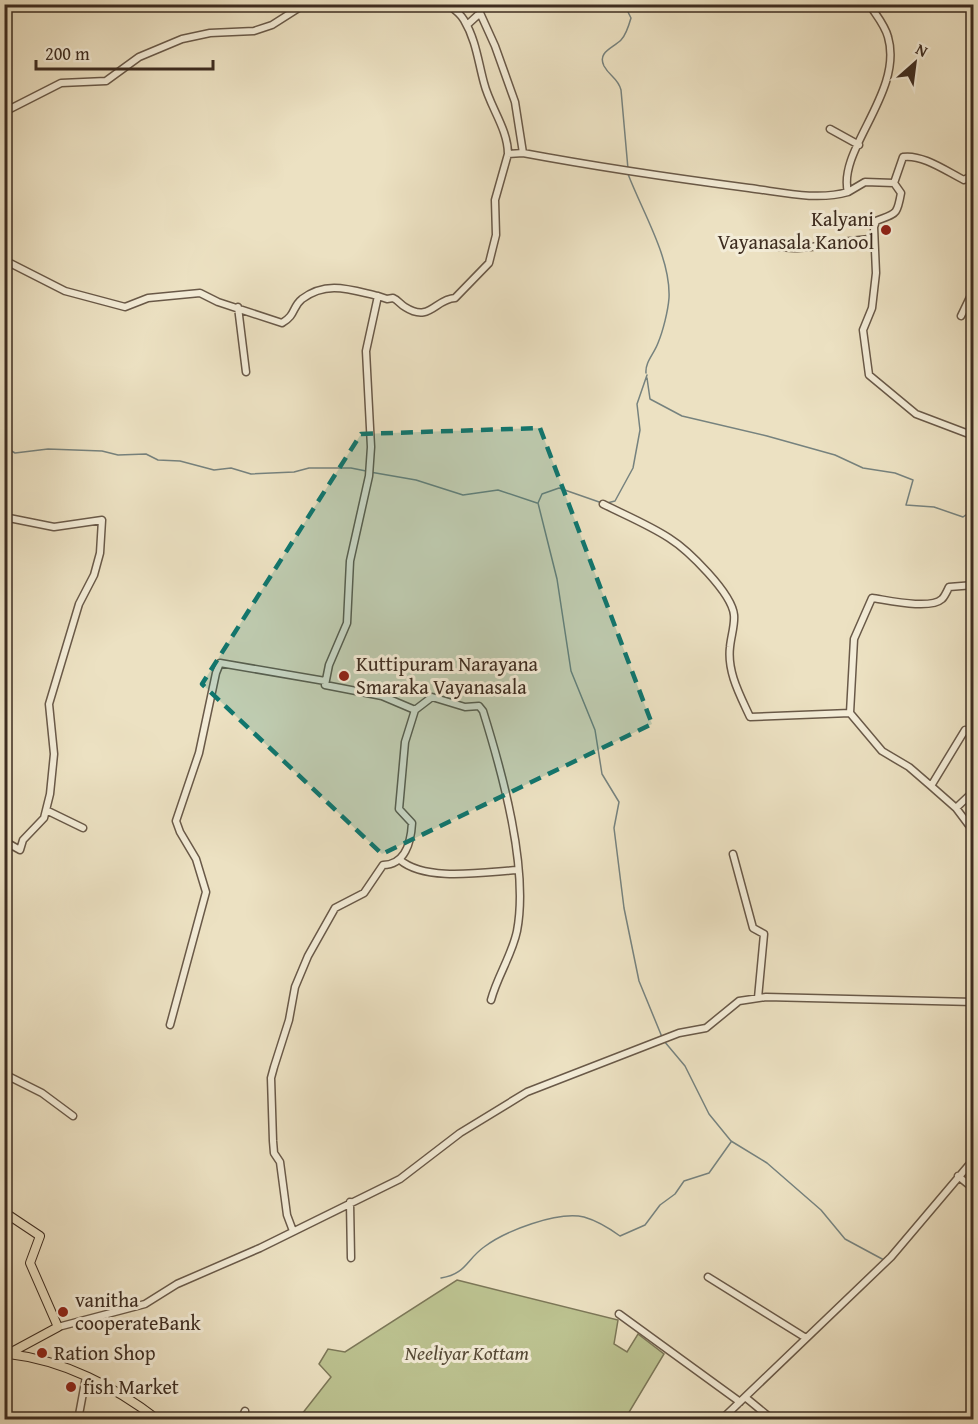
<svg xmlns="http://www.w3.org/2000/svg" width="978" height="1424" font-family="'Gentium Book Plus',serif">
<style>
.green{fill:#bcc290;stroke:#7c7758;stroke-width:1.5}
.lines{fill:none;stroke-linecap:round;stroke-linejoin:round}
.stream{stroke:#76827e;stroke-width:1.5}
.minor-casing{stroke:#695948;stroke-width:9}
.major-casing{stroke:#3d2c20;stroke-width:10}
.minor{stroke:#f3ecd7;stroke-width:6}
.major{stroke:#ece1c2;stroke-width:8}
.marked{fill:#0f766e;fill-opacity:0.2;stroke:#0f766e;stroke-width:4.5;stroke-dasharray:12 8;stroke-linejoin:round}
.poi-dot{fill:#8f2418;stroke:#f3ecd7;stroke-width:2}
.labels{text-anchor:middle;stroke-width:6;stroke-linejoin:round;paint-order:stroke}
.poi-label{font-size:20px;fill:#3d2c20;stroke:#f3ecd7;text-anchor:start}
.park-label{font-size:20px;font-style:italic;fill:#564a36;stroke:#f3ecd7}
</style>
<rect width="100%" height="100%" fill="#ece1c2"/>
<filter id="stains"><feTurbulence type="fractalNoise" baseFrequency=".00333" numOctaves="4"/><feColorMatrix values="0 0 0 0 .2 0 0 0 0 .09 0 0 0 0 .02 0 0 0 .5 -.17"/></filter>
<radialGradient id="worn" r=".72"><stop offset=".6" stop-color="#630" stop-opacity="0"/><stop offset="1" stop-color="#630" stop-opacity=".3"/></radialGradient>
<path class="green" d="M457,1280L618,1320L614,1344L627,1352L638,1334L664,1354L625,1419H298L331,1377L319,1364L328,1349L345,1352Z"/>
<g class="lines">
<path class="stream" d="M624,4L631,18C629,25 626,35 621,40C613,48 597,52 604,66C610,77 618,78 621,90L628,169
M628,174C642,211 671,258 669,298C668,311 663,331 658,343C654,354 645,362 646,373
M647,378L650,399L682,416L767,436L835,455L863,468L895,473L913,480L906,505L934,507L963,517L974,509
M8,449L15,453L48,449L102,451L118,455L146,454L158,460L180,461L214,470L231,468L251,474L294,472L309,468H351L366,471
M370,472L416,480L463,495L498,490L537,503
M602,503L559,488L542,494L538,503L557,579L571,671L595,730L602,774L619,802L614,828L624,908L639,981L662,1037
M607,503L615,501L633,468L640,430L637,404L647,375
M664,1041L685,1066L709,1114L731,1141L767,1163L821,1210L845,1239L884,1260
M441,1278C466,1274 466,1260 484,1247C505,1231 557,1211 584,1217C598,1221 609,1228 620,1236L645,1225L660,1205L675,1194L684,1181L709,1173L731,1142"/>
<defs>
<path id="minor" d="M447,4C454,9 460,13 464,20C476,40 478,61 484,83C490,107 508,129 508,154
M476,4L495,46L515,102L523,153
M869,4C876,15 885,25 888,37C904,92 837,150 848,192L865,182L894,183L903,157C922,154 946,171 964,180L974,174
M467,25L479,14
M4,112L61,83L106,81L139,57L182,39L210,33L254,31L272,25L305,4
M830,129L859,145
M894,183L901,193C897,216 896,213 876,221L874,227L876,273L872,308L863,330L869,375L916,414L974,436
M762,242C797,257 837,239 874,239
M4,260L65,291L125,307L148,298L200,293L218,302L282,323C296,315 292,307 302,299C327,280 351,290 378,296L366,351L371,447L369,476L350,561L347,623L329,665L325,685L382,696L415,710L405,742L399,809L412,823C411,842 405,865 383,865L364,893L335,908L308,956L295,987L289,1020L274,1067L271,1078L273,1141L274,1153L280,1162L287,1215L293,1231
M378,296L387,299L393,298C398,300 400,304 405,307C430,323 435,299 455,298L489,263L496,235L495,200L508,154L523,153C598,167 673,178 749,188C781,192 817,201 848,192
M238,307L246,372
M961,316L974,289
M4,454L6,448
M603,504C625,515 649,525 669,538C688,550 732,593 734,615C735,625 731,636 730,647C727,672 740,695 750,717L850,713
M4,517L54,527L102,520L100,553L94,575L79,604L49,704L54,754L50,794L44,818L23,840L20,850L4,841
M415,710L432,697L465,707L479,706L483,711C502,772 529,868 517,931C512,955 497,977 491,1000
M931,786L909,767L882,751L850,713L854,639L872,598C887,600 930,610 942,599C945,596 947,591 949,587L974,585
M974,791L956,808L974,832
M956,808L931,786L965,730
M46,810L83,828
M733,854L753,928L764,934L758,998
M400,860C426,882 484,872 517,870
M170,1025L206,892L196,859L180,832L176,821L199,753L216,673L220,663L325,681
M4,1074L42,1093L73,1116
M958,1176L974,1189
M350,1202L351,1258
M708,1277L806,1338
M619,1314L740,1402
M58,1327L145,1304L177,1284L260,1248L400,1179L460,1133L527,1092L679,1033L706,1028L739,1001L766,997L974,1002
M745,1397L773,1420
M78,1420L86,1377
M241,1420L245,1411
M721,1420L891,1257L974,1159"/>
<path id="major" d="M4,1212L40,1236L30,1263L58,1327L8,1354
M9,1354C63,1360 116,1387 158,1420"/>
</defs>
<use href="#minor" class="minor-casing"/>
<use href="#major" class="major-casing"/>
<use href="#minor" class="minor"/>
<use href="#major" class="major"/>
</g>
<path class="marked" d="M540,428L652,724L382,854L202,684L361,434Z"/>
<g class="poi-dot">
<circle cx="886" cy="230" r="6"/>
<circle cx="344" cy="676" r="6"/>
<circle cx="63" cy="1312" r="6"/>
<circle cx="42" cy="1353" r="6"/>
<circle cx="71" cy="1387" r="6"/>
</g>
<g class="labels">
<g class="poi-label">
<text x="874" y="226" text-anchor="end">Kalyani<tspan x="874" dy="23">Vayanasala Kanool</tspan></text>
<text x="356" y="671">Kuttipuram Narayana<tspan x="356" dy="23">Smaraka Vayanasala</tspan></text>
<text x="75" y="1307">vanitha<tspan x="75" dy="23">cooperateBank</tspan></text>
<text x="54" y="1360">Ration Shop</text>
<text x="83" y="1394">fish Market</text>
</g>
<g class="park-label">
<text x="467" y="1360">Neeliyar Kottam</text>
</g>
</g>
<rect width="978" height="1424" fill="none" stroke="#ece1c2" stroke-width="24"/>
<rect x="6" y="6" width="966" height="1412" fill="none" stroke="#3d2c20" stroke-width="3"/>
<rect x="12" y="12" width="954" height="1400" fill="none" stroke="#3d2c20" stroke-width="1.5"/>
<g transform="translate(915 63) rotate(28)" stroke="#f3ecd7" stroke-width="4.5" paint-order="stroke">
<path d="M0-4.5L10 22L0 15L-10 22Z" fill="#3d2c20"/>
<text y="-9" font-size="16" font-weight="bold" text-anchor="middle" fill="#3d2c20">N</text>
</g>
<path d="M36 60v9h177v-9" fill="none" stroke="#3d2c20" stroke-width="3"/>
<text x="45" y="60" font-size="18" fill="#3d2c20" stroke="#f3ecd7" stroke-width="4.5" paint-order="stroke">200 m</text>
<rect width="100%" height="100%" filter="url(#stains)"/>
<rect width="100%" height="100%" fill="url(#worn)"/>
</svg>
